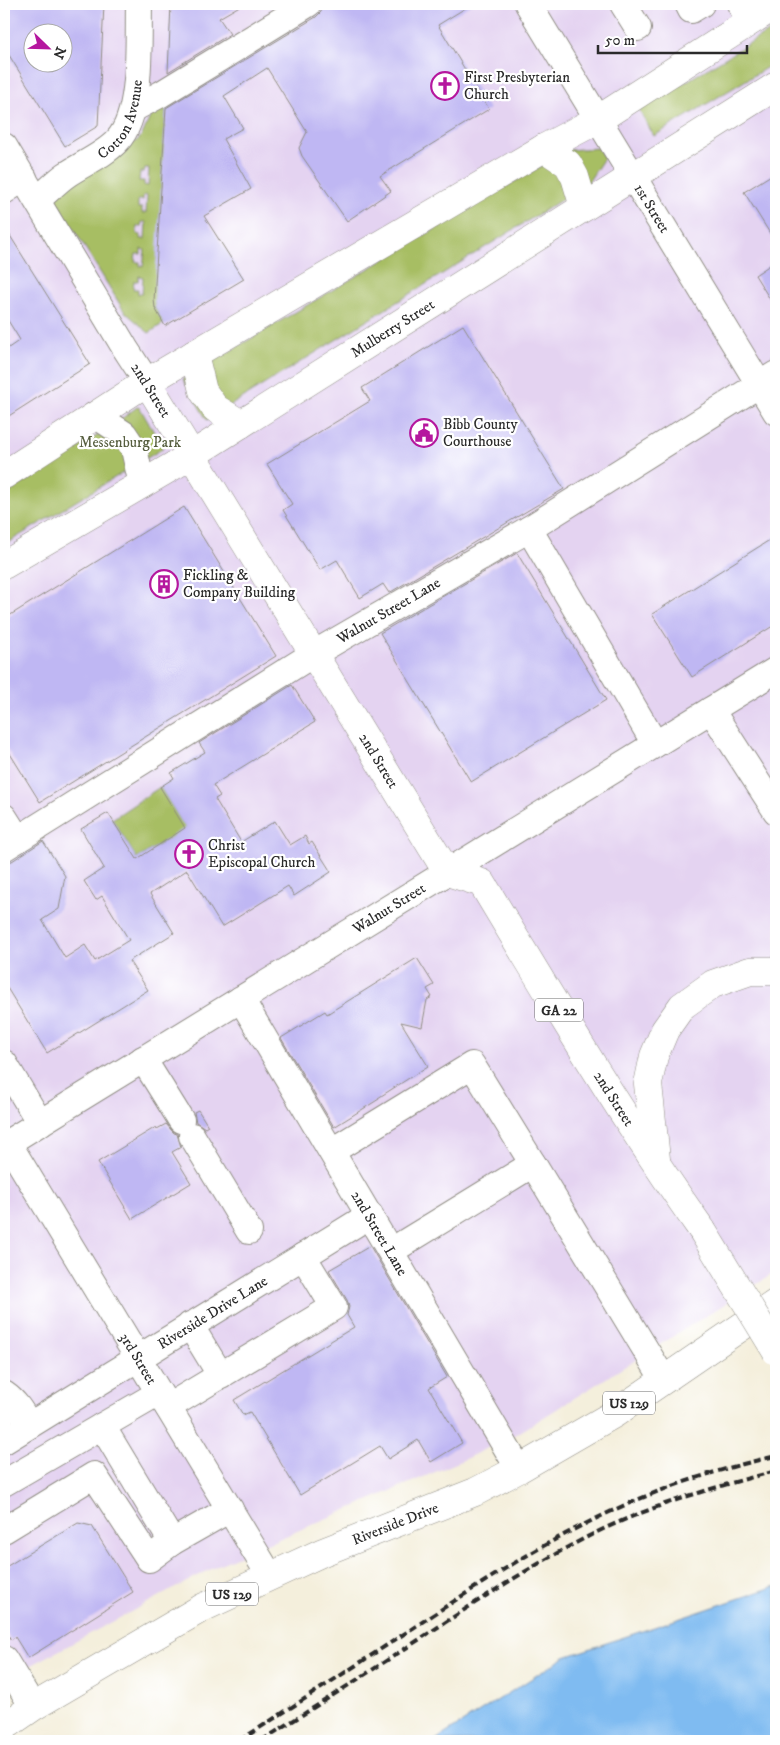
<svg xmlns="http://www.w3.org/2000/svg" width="780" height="1745" font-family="'IM FELL DW Pica',serif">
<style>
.built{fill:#e4d3f1;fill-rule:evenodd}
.green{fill:#a7be63;stroke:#697447;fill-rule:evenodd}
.water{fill:#7fbbf1;stroke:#55738e}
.building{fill:#bfb7f3;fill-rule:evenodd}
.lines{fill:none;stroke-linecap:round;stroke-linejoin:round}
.minor-casing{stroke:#908d84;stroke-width:28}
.major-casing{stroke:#908d84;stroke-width:29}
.minor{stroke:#fff;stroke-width:26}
.major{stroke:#fff;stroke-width:28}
.rail{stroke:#2b2b2b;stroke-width:4;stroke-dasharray:8 4;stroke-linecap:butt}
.major-bridge-casing{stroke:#908d84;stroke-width:29;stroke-linecap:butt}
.major-bridge{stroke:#fff;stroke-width:28}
.labels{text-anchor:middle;stroke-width:4.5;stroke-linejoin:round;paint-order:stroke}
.shield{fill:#fff;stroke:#6b6b6b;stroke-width:1}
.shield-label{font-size:14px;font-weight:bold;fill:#2b2b2b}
.poi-label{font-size:15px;fill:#2b2b2b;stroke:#fff;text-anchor:start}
.street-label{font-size:15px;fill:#2b2b2b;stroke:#fff}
.park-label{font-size:15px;fill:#565e3f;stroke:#fff}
</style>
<rect width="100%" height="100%" fill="#fff"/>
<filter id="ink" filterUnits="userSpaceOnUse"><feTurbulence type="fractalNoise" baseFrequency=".02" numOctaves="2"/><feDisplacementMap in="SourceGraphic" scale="10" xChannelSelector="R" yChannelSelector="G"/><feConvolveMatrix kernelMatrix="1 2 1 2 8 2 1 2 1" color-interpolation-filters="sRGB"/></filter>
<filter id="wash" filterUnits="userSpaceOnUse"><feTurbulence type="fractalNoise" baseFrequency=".0096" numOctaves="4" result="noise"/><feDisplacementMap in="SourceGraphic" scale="20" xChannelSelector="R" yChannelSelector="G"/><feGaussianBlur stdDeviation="1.12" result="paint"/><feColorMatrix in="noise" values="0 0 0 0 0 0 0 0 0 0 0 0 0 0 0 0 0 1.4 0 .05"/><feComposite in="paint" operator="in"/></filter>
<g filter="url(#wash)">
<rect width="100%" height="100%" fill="#f4efdc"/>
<path class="built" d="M4,4H776V1272L520,1432L461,1461L220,1564L4,1680ZM32,32H62V62H32Z"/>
<path class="green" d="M776,27V62L654,136L639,110Z
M167,95L155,308L164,323L149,333L124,311L57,202L56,198L73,182L139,139L143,133L153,110ZM145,168H149L148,186L144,185V181H139L140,172H144ZM147,195L146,213H142V208H138V200H143V196ZM142,222H146L145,239H141V235L137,234V226H141ZM141,249L145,250L143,267L140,266V262H135L136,254H141ZM139,276L143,277L142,294H138V289H133L134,281H138Z
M598,148L604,158L587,184L207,420L183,379L568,150Z
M137,407L140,408L162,446V449L4,545V496L112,426Z
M160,787L190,835L163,842L137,859L112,819Z
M4,1091L12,1104L10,1113L4,1117Z"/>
<path class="water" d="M776,1586V1741H434L565,1657Z"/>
<g id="blocks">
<path class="building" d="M4,4H104L98,126L65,146L4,47ZM32,32H62V62H32Z
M171,4H243L219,18L230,34L168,72Z
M323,4H472L438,25L489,109L380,176L391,191L347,221L302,156L299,148L307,132L267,68L224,96L243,128L223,139L251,189L204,216L244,279L165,326L155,308L154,300L166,108L316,17L321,12Z
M776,172V243L744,192Z
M4,226L90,364L4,419V351L20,340L4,314Z
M776,261V309L755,275Z
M463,325L564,489L389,593L383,584L360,598L337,560L320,570L283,510L292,504L267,464L370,401L362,388Z
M184,507L276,656L40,802L4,744V619Z
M776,536V624L692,677L652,614Z
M517,553L606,700L471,782L380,633Z
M292,685L315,722L213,785L220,796L215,799L241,842L275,821L290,845L305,836L309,844L312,842L331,872L294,896L288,886L222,927L187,870L150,894L174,933L129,961L148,990L47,1053L4,983V863L12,861L43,841L65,876L59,909L42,920L65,958L85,945L95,961L129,940L102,896L96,900L84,881L104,868L81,829L108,813L137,859L185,828L160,787L174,778L171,773L205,752L199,743Z
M417,958L434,985L427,989L432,997L427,1000L422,1027L401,1022L428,1066L378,1098L379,1099L334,1127L281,1038L325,1011L327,1014Z
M198,1110L208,1126L205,1128L196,1122L194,1112Z
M166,1124L174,1133L177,1134L181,1147L172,1152L191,1183L132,1219L98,1162L156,1127L157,1129Z
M370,1246L447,1377L429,1388L462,1443L431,1462L418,1440L388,1459L380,1446L300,1495L250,1412L243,1415L234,1400L354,1327L347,1315L349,1307L347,1300L329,1270Z
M78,1523L92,1526L133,1592L28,1658L15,1637L11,1640L4,1628V1568Z"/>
</g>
</g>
<g filter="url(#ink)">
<use href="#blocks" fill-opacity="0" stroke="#908d84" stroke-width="1"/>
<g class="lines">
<defs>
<g id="minor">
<path id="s1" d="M528,4L776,412"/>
<path d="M623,4L638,28"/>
<path d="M688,4L691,10L701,4"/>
<path d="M740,4L750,22"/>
<path d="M133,109L161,94L308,4"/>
<path d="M4,146L125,348L147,382"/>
<path d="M4,191L24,178"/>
<path id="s2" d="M37,200C47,192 56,182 66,175C82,164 104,155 117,141C143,114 138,40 139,4"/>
<path d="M95,415L124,434L134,449L142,485"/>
<path d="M529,529L655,744"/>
<path d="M711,710L776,811"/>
<path d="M4,817L18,839"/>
<path id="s3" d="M4,848L315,653L529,529L776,374"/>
<path id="s4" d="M241,999L519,1469"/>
<path d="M143,1059L181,1120"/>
<path d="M4,1063L40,1123"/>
<path d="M192,1136L249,1231"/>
<path id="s5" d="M8,1143L270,1576"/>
<path id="s6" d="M4,1145L776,670"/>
<path d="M332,1151L472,1065L533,1164L391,1251"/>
<path d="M533,1164L664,1380"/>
<path d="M190,1325L221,1376"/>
<path d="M4,1394C16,1402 22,1413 29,1425"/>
<path d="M168,1407L334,1307L303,1256"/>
<path d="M102,1426L172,1542"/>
<path id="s7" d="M4,1441L370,1215"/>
<path d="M4,1483L159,1393"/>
<path d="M4,1530L94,1475L149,1559L172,1542L230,1509"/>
<path d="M4,1659L33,1707"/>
</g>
<g id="major">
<path d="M544,148L568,164L575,177L584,207"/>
<path d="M194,354L203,391L215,408L241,424"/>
<path id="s8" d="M147,382L447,872L482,883C553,1001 623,1119 702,1230"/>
<path d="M4,475L147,382L544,148L599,119L776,5"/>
<path id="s9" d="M4,565L192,455L776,86"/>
<path d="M656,1159L648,1084L654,1056L665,1030L682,1006L713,984L750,971H776"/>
<path id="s10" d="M4,1727L33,1707L202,1608L323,1552L475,1492L519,1469L614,1414L776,1303"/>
</g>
</defs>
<use href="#minor" class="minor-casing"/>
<use href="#major" class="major-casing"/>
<use href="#minor" class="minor"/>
<use href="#major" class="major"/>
<path class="rail" d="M239,1741C297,1704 355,1666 413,1628C471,1590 529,1551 591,1521C649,1492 713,1470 776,1456
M261,1741C315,1707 369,1672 423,1637C479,1600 535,1563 595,1533C653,1505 714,1487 776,1471"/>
<defs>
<path id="major-bridge" d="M702,1230L776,1351"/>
</defs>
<use href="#major-bridge" class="major-bridge-casing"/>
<use href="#major-bridge" class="major-bridge"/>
</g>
</g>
<defs>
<symbol id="church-ring" viewBox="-11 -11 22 22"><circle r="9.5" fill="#fff" stroke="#b5179e" stroke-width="1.5"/><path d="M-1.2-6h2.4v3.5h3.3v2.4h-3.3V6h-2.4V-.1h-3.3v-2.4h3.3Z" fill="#b5179e"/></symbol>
<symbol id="civic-ring" viewBox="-11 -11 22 22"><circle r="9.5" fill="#fff" stroke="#b5179e" stroke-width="1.5"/><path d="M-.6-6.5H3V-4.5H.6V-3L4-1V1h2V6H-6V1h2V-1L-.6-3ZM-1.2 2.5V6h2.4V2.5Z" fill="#b5179e"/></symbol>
<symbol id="building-ring" viewBox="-11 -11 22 22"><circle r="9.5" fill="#fff" stroke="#b5179e" stroke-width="1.5"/><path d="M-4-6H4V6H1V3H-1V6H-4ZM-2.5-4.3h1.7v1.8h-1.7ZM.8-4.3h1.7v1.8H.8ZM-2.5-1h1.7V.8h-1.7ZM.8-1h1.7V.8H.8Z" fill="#b5179e"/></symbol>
</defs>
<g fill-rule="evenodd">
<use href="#church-ring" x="429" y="70" width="32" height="32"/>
<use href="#civic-ring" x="408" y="417" width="32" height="32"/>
<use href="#building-ring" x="148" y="568" width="32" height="32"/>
<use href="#church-ring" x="173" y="838" width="32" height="32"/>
</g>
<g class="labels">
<g class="shield">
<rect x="535" y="998.5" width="48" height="23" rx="4"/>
<rect x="603" y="1391.5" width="52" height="23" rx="4"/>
<rect x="206" y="1582.5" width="52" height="23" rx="4"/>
</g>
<g class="shield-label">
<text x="559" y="1015">GA 22</text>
<text x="629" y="1408">US 129</text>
<text x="232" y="1599">US 129</text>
</g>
<g class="poi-label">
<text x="464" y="82">First Presbyterian<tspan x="464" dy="17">Church</tspan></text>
<text x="443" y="429">Bibb County<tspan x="443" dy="17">Courthouse</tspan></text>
<text x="183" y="580">Fickling &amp;<tspan x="183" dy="17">Company Building</tspan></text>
<text x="208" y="850">Christ<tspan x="208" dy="17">Episcopal Church</tspan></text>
</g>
<g class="street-label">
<text dy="5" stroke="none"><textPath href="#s2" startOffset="121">Cotton Avenue</textPath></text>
<text dy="5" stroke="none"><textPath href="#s1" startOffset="239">1st Street</textPath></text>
<text dy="5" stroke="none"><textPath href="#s9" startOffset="455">Mulberry Street</textPath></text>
<text transform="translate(151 390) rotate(58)" y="5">2nd Street</text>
<text dy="5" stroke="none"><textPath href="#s3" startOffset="452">Walnut Street Lane</textPath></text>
<text dy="5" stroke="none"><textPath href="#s8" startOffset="444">2nd Street</textPath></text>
<text dy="5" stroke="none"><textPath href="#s6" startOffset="452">Walnut Street</textPath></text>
<text dy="5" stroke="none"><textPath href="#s8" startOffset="864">2nd Street</textPath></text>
<text dy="5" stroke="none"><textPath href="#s4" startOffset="272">2nd Street Lane</textPath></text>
<text dy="5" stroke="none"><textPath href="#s7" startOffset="245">Riverside Drive Lane</textPath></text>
<text dy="5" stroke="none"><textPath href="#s5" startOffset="252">3rd Street</textPath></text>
<text dy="5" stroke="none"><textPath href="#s10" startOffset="442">Riverside Drive</textPath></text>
</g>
<g class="park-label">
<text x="130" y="447">Messenburg Park</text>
</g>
</g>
<rect width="780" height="1745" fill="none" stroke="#fff" stroke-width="20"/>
<g transform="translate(48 48) rotate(113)"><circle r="24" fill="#ffffff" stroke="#aaaaaa"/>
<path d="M0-4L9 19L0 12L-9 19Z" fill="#b5179e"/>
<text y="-8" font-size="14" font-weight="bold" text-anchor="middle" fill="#2b2b2b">N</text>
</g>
<path d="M598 45v8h149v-8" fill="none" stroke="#2b2b2b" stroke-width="2.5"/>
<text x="605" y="45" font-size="15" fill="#2b2b2b" stroke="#ffffff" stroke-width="4" paint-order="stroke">50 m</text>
</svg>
